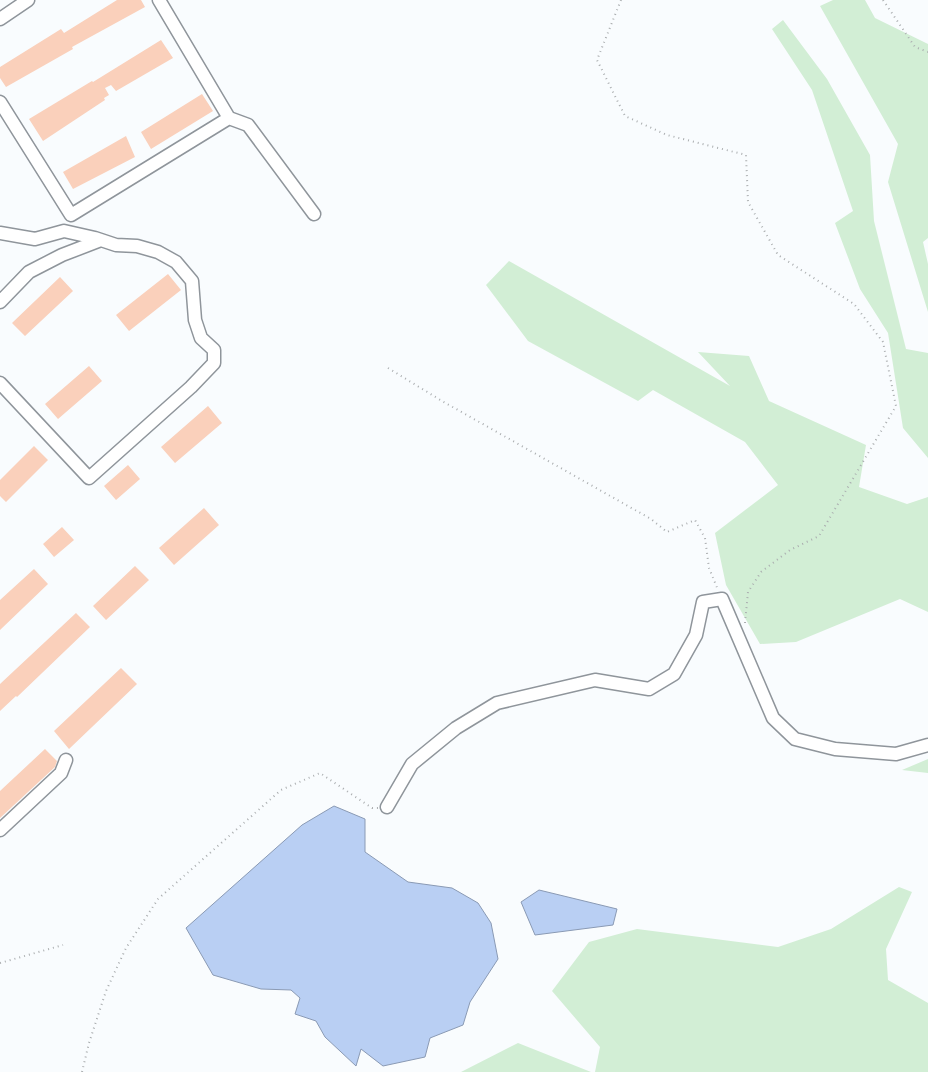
<svg xmlns="http://www.w3.org/2000/svg" width="928" height="1072" font-family="'Noto Serif',serif">
<style>
.green{fill:#d2eed5}
.water{fill:#b9cff3;stroke:#8a9ab4}
.building{fill:#fad0bb}
.lines{fill:none;stroke-linecap:round;stroke-linejoin:round}
.minor-casing{stroke:#8f959b;stroke-width:15}
.path{stroke:#aaadaf;stroke-width:2;stroke-dasharray:1 4;stroke-linecap:butt}
.minor{stroke:#fff;stroke-width:12}
</style>
<rect width="100%" height="100%" fill="#f9fcfe"/>
<path class="green" d="M833,0H865L875,18L928,44V238L923,242L928,264V312L888,182L898,144L820,6Z
M783,20L827,79L870,155L874,221L906,349L928,353V458L903,428L888,333L860,289L835,223L853,211L812,90L772,29Z
M509,261L730,386L698,352L749,356L769,401L866,445L859,487L907,504L928,497V612L900,599L796,642L760,644L726,585L715,533L778,485L745,442L653,390L638,401L528,341L486,285Z
M928,759V773L902,770Z
M899,887L912,892L886,949L888,980L928,1003V1072H595L600,1047L552,991L589,942L637,929L778,947L831,929Z
M518,1043L591,1072H461Z"/>
<path class="water" d="M334,806L365,819V852L408,882L452,888L478,903L491,923L498,959L470,1002L463,1025L430,1038L425,1057L383,1066L361,1049L356,1066L325,1037L316,1021L295,1014L300,998L291,990L261,989L213,975L186,928L302,825Z
M539,890L617,909L613,925L535,935L521,902Z"/>
<path class="building" d="M117,0H141L145,7L72,47L73,49L6,87L0,78V67L61,29L64,33Z
M161,40L173,58L116,91L111,85L105,88L109,95L104,98L105,100L43,141L29,119L92,81L93,82Z
M202,94L213,111L151,149L141,132Z
M126,136L135,157L73,189L63,172Z
M168,274L181,290L129,331L116,315Z
M60,277L73,291L25,336L12,323Z
M89,366L102,381L58,419L45,404Z
M208,406L222,423L175,463L161,447Z
M34,446L48,460L6,502L0,496V480Z
M128,465L140,479L116,500L104,486Z
M204,508L219,525L174,565L159,548Z
M62,527L74,540L54,557L43,544Z
M135,566L149,580L106,620L93,606Z
M34,569L48,584L0,630V600Z
M76,613L90,627L17,697L16,696L0,711V684Z
M121,668L137,684L69,749L54,731Z
M45,749L57,761L55,767L0,818V791Z"/>
<g class="lines">
<defs>
<path id="minor" d="M159,0L229,118L248,125L314,214
M0,19L28,0
M0,102L71,215L229,118
M0,233L35,239L64,231L95,238L116,245L137,246L158,252L176,262L192,281L195,320L201,338L214,350V363L191,387L89,478L0,383
M0,302L29,272L62,255L101,240
M387,807L412,764L456,728L497,703L595,680L649,689L674,674L696,635L703,602L722,599L773,718L795,739L835,749L896,754L928,745
M0,830L61,773L66,760"/>
</defs>
<use href="#minor" class="minor-casing"/>
<path class="path" d="M621,0L597,60L625,116L667,135L746,155L748,202L778,255L854,304L883,342L896,406L819,536L790,550L761,572L748,592L745,623
M883,0L915,47L928,52
M388,368L442,401L651,519L667,532L695,520L705,538L709,568L718,590
M0,963L63,945
M82,1072L89,1043L106,991L126,948L158,899L281,790L320,773L372,808H378"/>
<use href="#minor" class="minor"/>
</g>
</svg>
